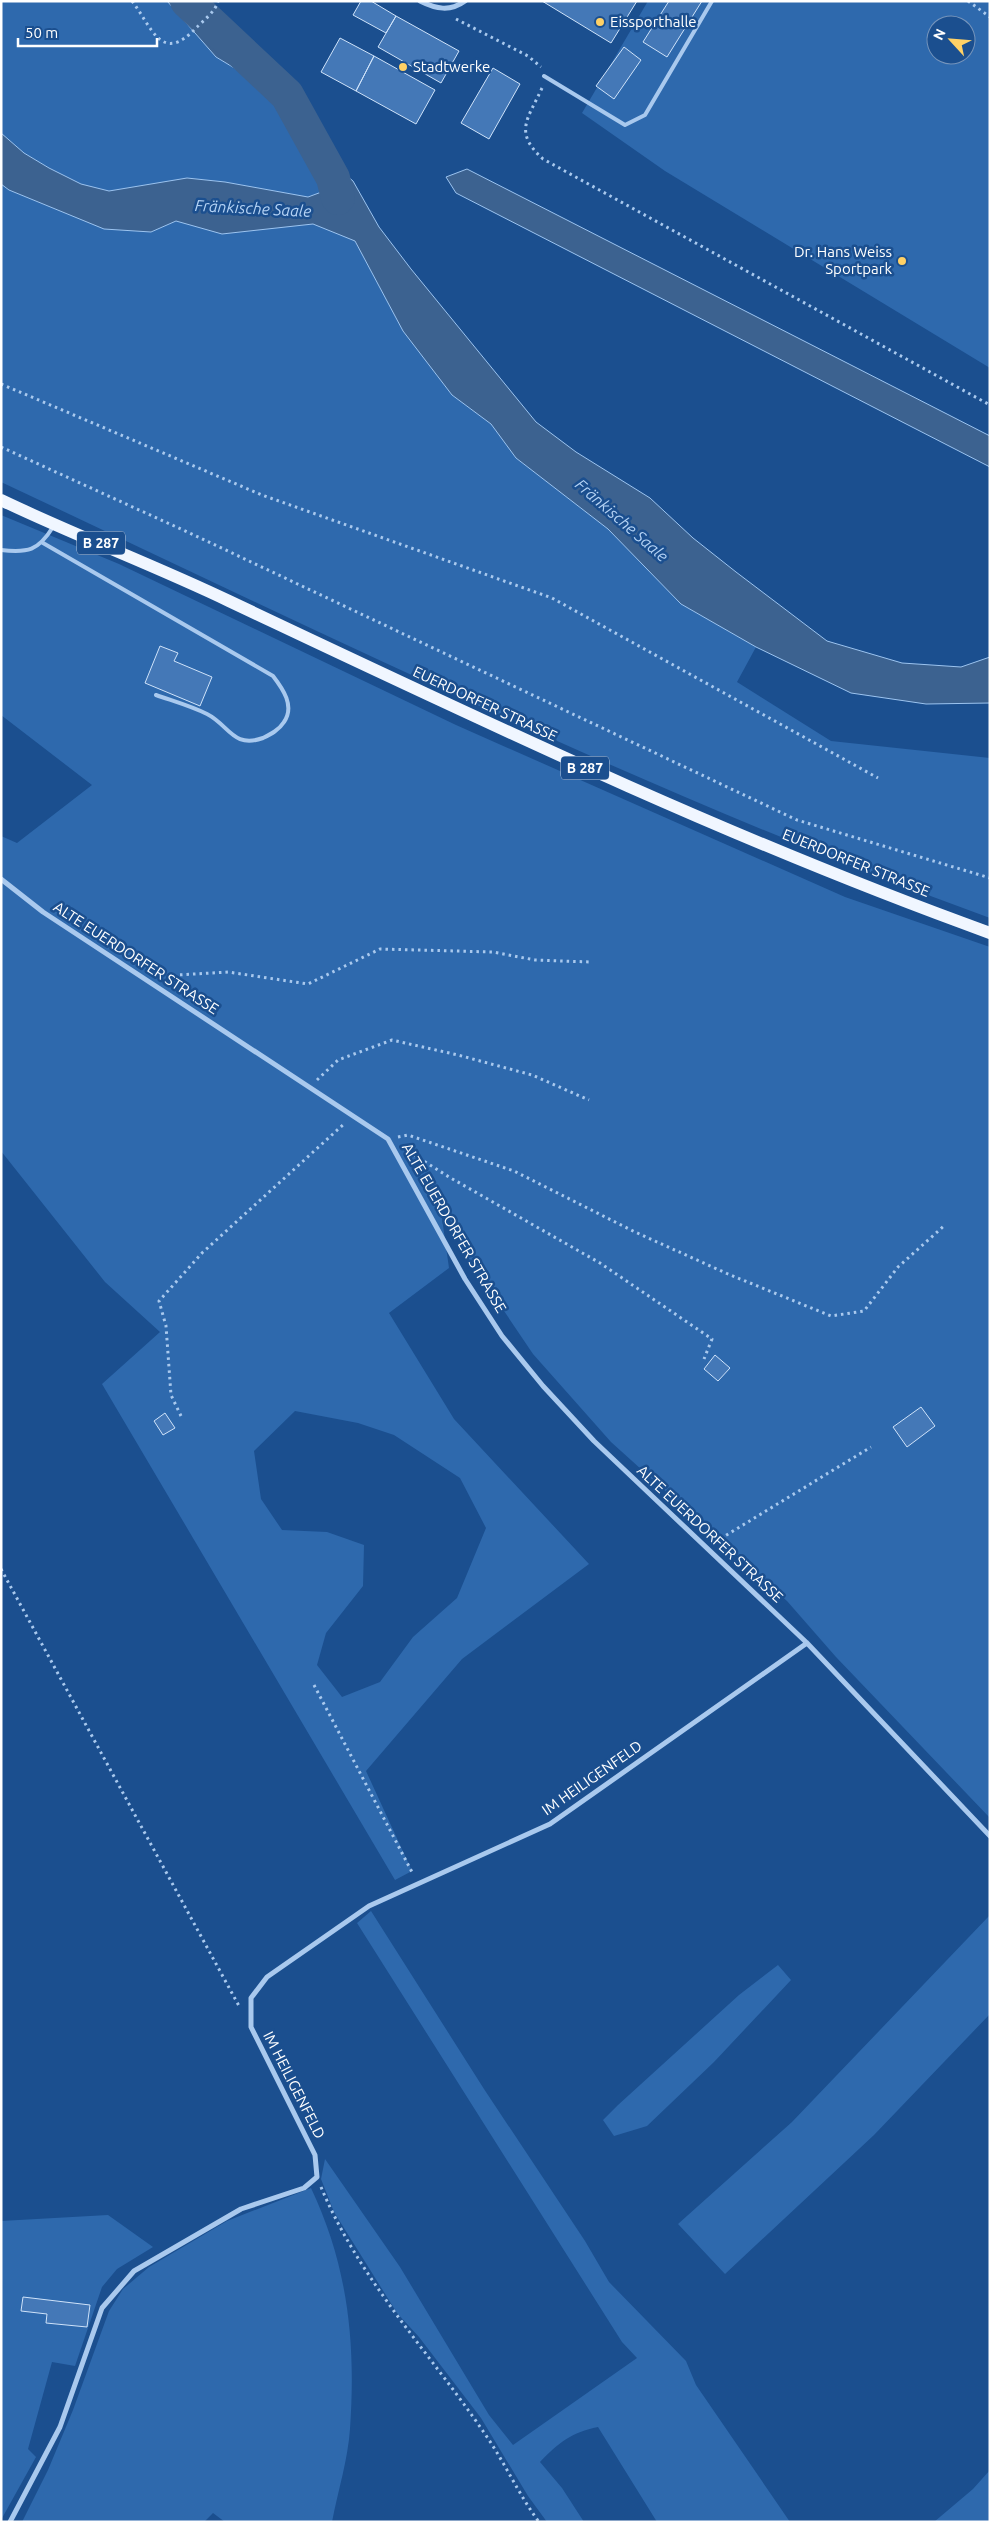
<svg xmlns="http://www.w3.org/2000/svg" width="991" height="2523" font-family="Ubuntu,sans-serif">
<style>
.green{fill:#2e69ad;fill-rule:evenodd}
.water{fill:#3c6290;stroke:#9cc4f0}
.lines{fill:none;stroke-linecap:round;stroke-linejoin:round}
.river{stroke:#3c6290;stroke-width:34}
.building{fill:#4478b7;stroke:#cfe3fa}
.path{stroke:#a9c9ee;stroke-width:3;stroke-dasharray:2.5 4;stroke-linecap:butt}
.lane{stroke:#a9c9ee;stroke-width:4}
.street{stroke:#a9c9ee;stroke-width:5}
.primary{stroke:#f0f6ff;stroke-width:12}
.poi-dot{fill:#ffd166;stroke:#1b4f8f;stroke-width:2}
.labels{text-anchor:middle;stroke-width:5;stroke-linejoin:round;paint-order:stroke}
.shield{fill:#1b4f8f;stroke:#bbcadd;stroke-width:1}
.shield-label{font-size:14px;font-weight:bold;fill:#fff}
.poi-label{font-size:15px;fill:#fff;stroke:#1b4f8f;text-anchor:start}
.street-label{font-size:15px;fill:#fff;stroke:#1b4f8f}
.water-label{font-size:16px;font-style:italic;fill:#b5d3f5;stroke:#1b4f8f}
</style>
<rect width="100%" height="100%" fill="#1b4f8f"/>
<path class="green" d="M1,1H167L216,57L276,93L327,190L308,197L225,182L187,178L109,191L81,184L49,168L24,153L1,133Z
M648,1H990V368L665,171L582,113ZM936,25H966V55H936Z
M1,184L9,190L70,215L151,232L176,221L283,225L313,224L346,236L355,241L403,331L452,395L491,424L516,458L608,529L681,604L756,647L737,682L831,741L990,758V918C651,795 327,635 1,482Z
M1,515L119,564L456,725L845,897L990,947V1818L836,1657L787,1601L611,1442L533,1354L469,1259L439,1197L449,1268L389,1313L454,1419L589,1564L462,1659L366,1771L412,1871L395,1880L102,1384L160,1332L105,1282L1,1151V836L17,843L92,785L1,715ZM295,1411L358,1423L394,1435L460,1478L486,1528L457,1598L413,1637L380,1682L342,1697L317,1665L326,1633L363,1586L364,1545L327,1532L282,1530L261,1499L254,1451Z
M371,1911L484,2089L585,2241L609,2282L686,2361L696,2385L790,2522H657L598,2427C572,2432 558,2443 540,2462L562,2488L584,2522H547L528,2496L481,2418L419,2337L397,2313L334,2212L321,2179L325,2159L400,2267L489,2415L513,2445L637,2358L622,2342L357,1923Z
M990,1915V2014L874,2135L725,2274L678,2224L792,2122Z
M778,1965L791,1980L714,2062L647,2126L614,2136L603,2120L618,2105L739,1995Z
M311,2188C348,2266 356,2343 350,2429C348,2459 338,2491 332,2522H225L213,2513L204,2522H22L48,2470L73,2410L109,2311L123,2289L149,2267L227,2221Z
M108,2215L153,2247L117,2269L102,2287L75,2366L52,2362L28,2449L36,2457L1,2520V2221Z
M990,2470V2522H934L973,2489Z"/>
<path class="water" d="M167,1H202L287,83L276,93L216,57Z
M1,133L24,153L49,168L81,184L109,191L187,178L225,182L308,197L327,190L321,154L353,181L379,227L411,269L536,422L576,452L650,498L693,538L736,572L827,641L902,663L961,667L990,657V703L926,704L851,693L756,647L681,604L608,529L516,458L491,424L452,395L403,331L355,241L313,224L222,234L176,221L151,232L104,229L9,190L1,184Z
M467,169L990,436V467L456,193L446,177Z"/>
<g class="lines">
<path class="river" d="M187,1L287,95L333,178L338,198"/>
</g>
<path class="building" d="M361,1H371L396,16L386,33L353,15Z
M542,1H637L611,43Z
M669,1H702L667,57L643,42Z
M396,16L459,51L441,83L378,47Z
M340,38L374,56L356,91L321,72Z
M624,47L641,60L614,99L596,86Z
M374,56L435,90L416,124L356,91Z
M493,68L520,84L489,139L461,123Z
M160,646L178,653L174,661L212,677L200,706L145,683Z
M715,1355L730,1368L718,1381L704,1369Z
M921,1407L935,1426L907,1447L893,1427Z
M165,1413L175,1428L163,1435L154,1421Z
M23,2297L90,2305L87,2327L46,2323L47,2314L21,2311Z"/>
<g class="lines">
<path class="path" d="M132,1C152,27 161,65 196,28C203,21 216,11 218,1
M968,1L990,17
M456,19L528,56L541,67
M542,88C528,119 513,132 543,159L990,405
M1,384L262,495L552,598L878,778
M1,447L194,535L797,820L990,878
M171,983L177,975L228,972L308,984L380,949L493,952L535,960L590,962
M317,1080L338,1060L392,1040L458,1055L532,1075L589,1100
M398,1137L408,1135L514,1171L635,1232L728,1274L831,1316L864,1311L898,1267L945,1225
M408,1151L449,1177L600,1263L712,1339L704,1359
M181,1416L171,1395L166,1326L159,1301L202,1253L345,1123
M715,1542L871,1447
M1,1569L239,2006
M314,1685L413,1874
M321,2187C360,2281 431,2354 487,2437C506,2465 519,2495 539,2522"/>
<path class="lane" d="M544,76L625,125L645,115L712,1
M43,543L273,676C283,689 295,706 284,722C279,730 271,734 263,738C233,749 229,725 207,714C191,706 173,701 156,695
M1,550C28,553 38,551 53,527"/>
<path class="street" d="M420,1C436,9 450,12 465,1
M1,879L43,912L388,1139L465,1279L502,1336L543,1386L594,1441L807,1643L990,1836
M10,2522L60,2427L102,2308L134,2271L241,2209L304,2188L317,2177L315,2155L251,2027V1998L267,1977L369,1906L550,1824L807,1643"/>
<path class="primary" d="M1,500C76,536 154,565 229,601C479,719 729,839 990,933"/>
</g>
<g class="poi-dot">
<circle cx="600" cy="22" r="5"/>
<circle cx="403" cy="67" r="5"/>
<circle cx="902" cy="261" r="5"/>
</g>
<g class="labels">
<g class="shield">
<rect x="77" y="531.5" width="48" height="23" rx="4"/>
<rect x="561" y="756.5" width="48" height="23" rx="4"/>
</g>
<g class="shield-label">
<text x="101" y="548">B 287</text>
<text x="585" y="773">B 287</text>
</g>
<g class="poi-label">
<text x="610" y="27">Eissporthalle</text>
<text x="413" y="72">Stadtwerke</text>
<text x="892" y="257" text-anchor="end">Dr. Hans Weiss<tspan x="892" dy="17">Sportpark</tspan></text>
</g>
<g class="street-label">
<text transform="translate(485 704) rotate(25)" y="5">EUERDORFER STRASSE</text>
<text transform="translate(856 863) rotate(22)" y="5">EUERDORFER STRASSE</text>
<text transform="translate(136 958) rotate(33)" y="5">ALTE EUERDORFER STRASSE</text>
<text transform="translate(454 1228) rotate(60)" y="5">ALTE EUERDORFER STRASSE</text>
<text transform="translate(710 1534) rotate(43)" y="5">ALTE EUERDORFER STRASSE</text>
<text transform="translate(592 1778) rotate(-35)" y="5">IM HEILIGENFELD</text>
<text transform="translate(294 2085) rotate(63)" y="5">IM HEILIGENFELD</text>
</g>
<g class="water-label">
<text transform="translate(253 208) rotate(3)" y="6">Fränkische Saale</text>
<text transform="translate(622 520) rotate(41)" y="6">Fränkische Saale</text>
</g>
</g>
<rect width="991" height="2523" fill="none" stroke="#ffffff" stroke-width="5"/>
<g transform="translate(951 40) rotate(296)"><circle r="24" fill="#1b4f8f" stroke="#7695bc"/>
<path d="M0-4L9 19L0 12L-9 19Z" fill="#ffd166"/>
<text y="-8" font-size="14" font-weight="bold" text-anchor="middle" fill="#ffffff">N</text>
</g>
<path d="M18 38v8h139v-8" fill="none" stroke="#ffffff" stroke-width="2.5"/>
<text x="25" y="38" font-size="15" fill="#ffffff" stroke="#1b4f8f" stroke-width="4" paint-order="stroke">50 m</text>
</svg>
